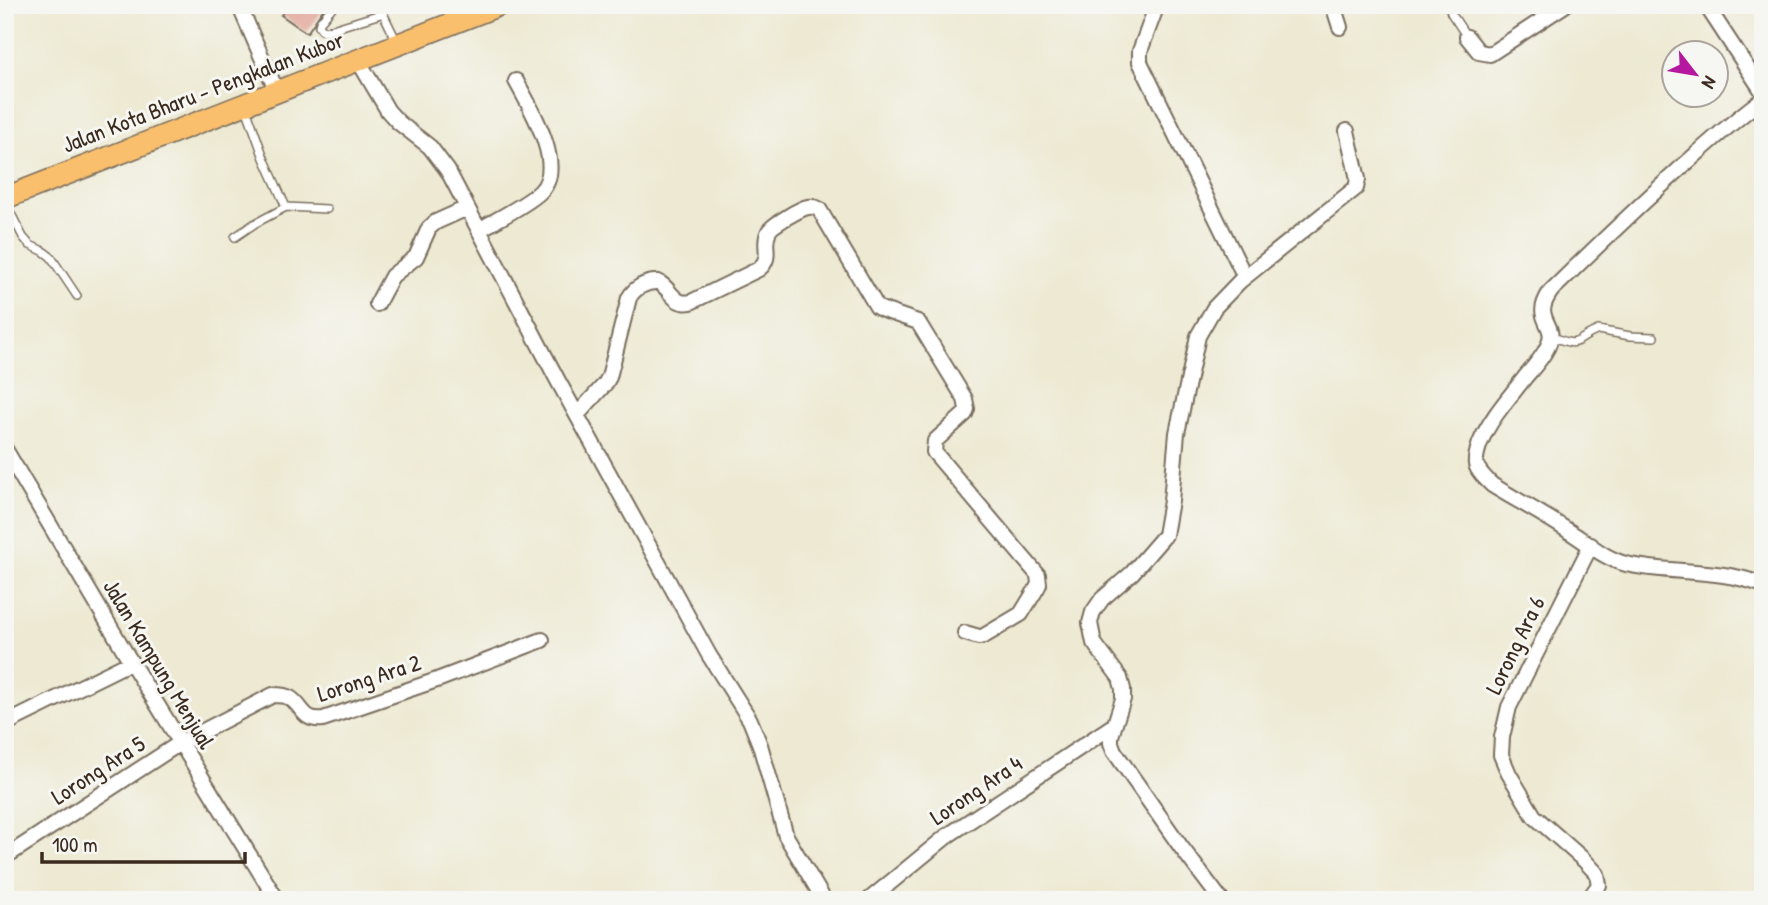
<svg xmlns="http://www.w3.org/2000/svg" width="1768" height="905" font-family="'Patrick Hand',sans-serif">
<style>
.building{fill:#e1a294}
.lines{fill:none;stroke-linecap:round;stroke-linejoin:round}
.lane-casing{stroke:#796d5d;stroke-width:10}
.street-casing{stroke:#796d5d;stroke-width:18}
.primary-casing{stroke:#796d5d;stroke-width:24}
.lane{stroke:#fff;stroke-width:7}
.street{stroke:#fff;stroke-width:14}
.primary{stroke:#f9bf6d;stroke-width:21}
.labels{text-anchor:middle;stroke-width:6;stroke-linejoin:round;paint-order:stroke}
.street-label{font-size:23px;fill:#3b2a1e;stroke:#f6f6f2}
</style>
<rect width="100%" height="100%" fill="#f6f6f2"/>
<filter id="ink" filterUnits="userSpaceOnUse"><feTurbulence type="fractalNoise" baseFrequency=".0143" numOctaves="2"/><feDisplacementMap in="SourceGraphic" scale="14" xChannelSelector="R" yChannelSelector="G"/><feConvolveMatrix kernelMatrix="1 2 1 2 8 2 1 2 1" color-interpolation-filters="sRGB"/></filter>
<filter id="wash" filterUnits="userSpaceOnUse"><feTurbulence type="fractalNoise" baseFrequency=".00686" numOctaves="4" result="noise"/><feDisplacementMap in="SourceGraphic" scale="28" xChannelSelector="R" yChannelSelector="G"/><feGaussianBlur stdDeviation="1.57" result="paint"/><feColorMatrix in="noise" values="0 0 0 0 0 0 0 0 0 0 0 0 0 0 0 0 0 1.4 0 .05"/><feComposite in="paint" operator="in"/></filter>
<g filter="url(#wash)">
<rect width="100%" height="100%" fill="#ede9d2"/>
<g id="blocks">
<path class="building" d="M288,5H326L307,33L281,15Z"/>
</g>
</g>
<g filter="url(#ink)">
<use href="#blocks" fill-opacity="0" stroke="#796d5d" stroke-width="2"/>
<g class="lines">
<defs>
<path id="lane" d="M334,5L320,22L319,26L322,30L326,31L384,13
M379,5L398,44
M1449,5L1451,13L1467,37
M246,108L264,158L286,207
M5,202L23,237L30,245L43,251L51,257L77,296
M235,237L254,224L286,207L327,209
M1551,336C1582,349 1572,341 1598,330L1630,336L1654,337"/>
<path id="street" d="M239,5L277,92
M1157,5L1140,51V62L1245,277
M1333,5L1340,27
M1706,5L1763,92
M1467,37L1479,52L1490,54L1565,5
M358,60L388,111L398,122L430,147L448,171L557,379L709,655L750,720L760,745L786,836L824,900
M1763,99C1735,119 1710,142 1684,165C1639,206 1595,248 1551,291C1530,321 1559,322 1548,346C1543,357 1534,367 1526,376C1509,398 1491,417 1480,443C1478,449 1475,457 1476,464C1478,472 1486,479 1492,485C1518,501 1545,515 1570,532C1588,543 1605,559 1626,564C1670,574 1720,568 1763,585
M479,230C496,220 526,205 540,192C567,167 530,107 516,81
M377,304L392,276L416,257L429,228L436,222L467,208
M577,415L605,384L609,377L629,298C634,288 647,281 658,282C671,288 673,306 691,302L759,269C774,256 761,245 769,231C772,225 801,208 808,207C814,206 814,207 819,209L877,307L883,310L918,322L965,399L967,409L965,414L935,441L934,452L1038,575L1039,584L1037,588L1021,614L984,636L979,637L965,633
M5,449L131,662L277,900
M5,724L131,662
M5,857L180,743L273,695C278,695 285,695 290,698C304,707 302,721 323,719L437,680L542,640
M869,900L947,836L1114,725
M1221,900L1181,847L1114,751L1111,743V736L1123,699V689L1120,678L1094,643L1090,623L1093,612L1102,599L1132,573L1165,535L1171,501L1177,433L1198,336L1214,308L1240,281L1356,188L1358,179L1347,131
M1588,900L1599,885L1597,874L1585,861L1534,816L1509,774L1501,755L1502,737L1509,707L1591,545"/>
<path id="primary" d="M5,198L499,5"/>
</defs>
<use href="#lane" class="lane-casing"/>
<use href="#street" class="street-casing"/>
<use href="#primary" class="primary-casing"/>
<use href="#lane" class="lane"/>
<use href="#street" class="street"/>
<use href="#primary" class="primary"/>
</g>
</g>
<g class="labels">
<g class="street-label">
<text transform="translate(203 92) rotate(-21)" y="8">Jalan Kota Bharu - Pengkalan Kubor</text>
<text transform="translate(1515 645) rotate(-64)" y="8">Lorong Ara 6</text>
<text transform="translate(159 664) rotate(59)" y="8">Jalan Kampung Menjual</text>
<text transform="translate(369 678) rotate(-18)" y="8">Lorong Ara 2</text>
<text transform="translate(98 770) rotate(-33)" y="8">Lorong Ara 5</text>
<text transform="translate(976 790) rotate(-34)" y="8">Lorong Ara 4</text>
</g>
</g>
<rect width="1768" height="905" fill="none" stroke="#f6f6f2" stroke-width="28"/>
<g transform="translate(1695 74) rotate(121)"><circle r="33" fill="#f6f6f2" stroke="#aba49d" stroke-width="2"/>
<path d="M0-5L12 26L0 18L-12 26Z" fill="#b5179e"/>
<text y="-10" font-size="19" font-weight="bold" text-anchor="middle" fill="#3b2a1e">N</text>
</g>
<path d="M42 852v10h203v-10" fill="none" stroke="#3b2a1e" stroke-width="3.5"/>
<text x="52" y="852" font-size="21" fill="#3b2a1e" stroke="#f6f6f2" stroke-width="5" paint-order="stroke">100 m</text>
</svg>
